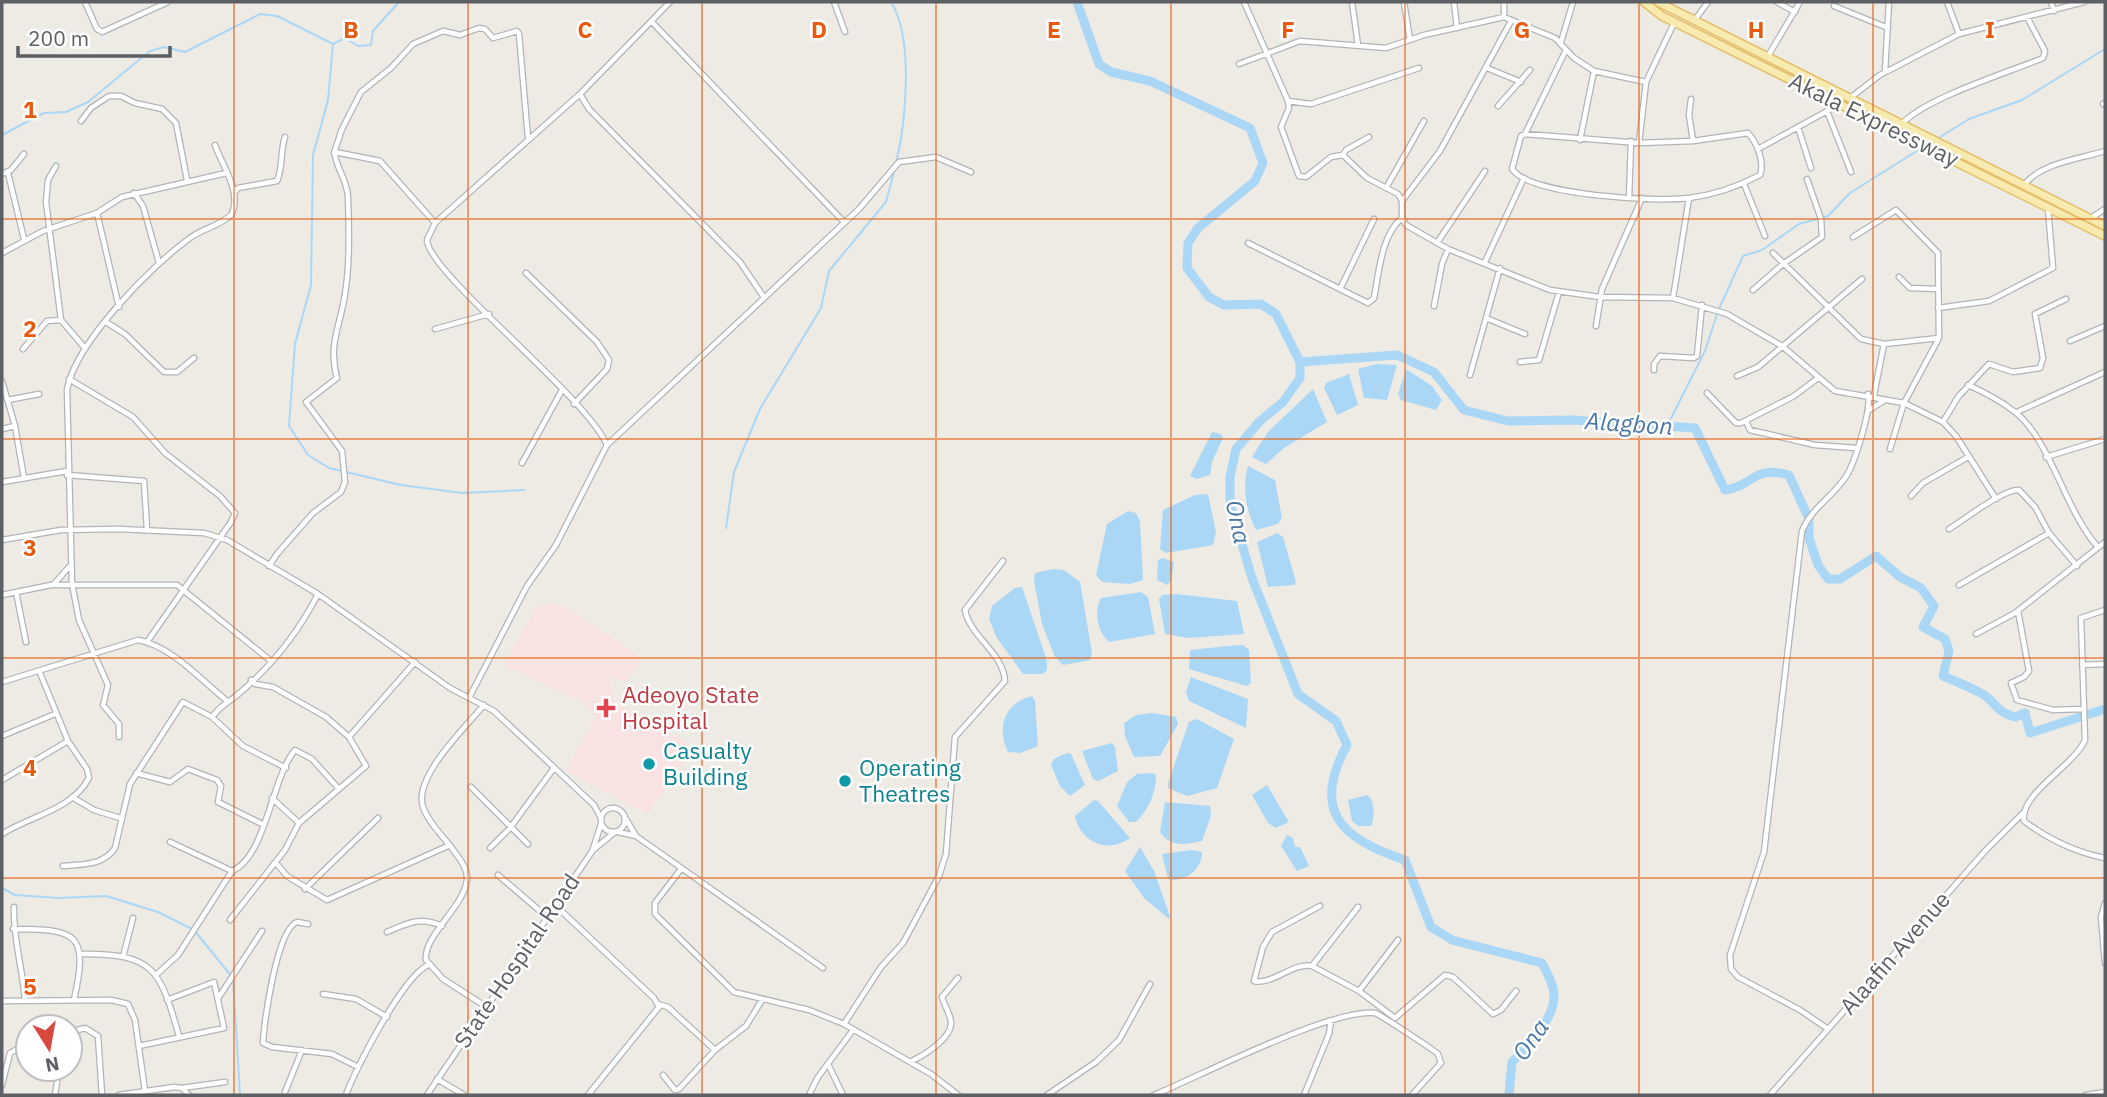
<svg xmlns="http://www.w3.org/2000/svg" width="2107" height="1097" font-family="'IBM Plex Sans',sans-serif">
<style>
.medical{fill:#f9e3e2}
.water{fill:#abd7f6}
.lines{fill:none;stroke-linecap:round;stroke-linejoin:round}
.stream{stroke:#abd7f6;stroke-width:2}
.river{stroke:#abd7f6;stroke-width:9}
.minor-casing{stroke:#b1b4b8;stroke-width:7}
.primary-casing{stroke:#e3be67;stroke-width:10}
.minor{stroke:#fff;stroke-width:4.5}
.primary{stroke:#f7eaaf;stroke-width:7}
.grid{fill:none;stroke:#e8590c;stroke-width:2;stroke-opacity:0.55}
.health-dot{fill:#e0444e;stroke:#fff;stroke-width:2.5}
.culture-dot{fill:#0f9aa8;stroke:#fff;stroke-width:2.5}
.labels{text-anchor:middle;stroke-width:5;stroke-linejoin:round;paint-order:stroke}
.street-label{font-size:23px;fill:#5c5f63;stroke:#fff}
.health-label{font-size:23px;fill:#be3a42;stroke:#fff;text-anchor:start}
.culture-label{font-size:23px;fill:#0d838f;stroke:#fff;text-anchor:start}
.water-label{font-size:24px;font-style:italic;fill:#4a78a6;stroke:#fff}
.grid-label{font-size:23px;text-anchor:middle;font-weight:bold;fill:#e8590c;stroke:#fff;stroke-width:5;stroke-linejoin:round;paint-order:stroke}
</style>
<rect width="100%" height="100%" fill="#edebe4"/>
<path class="medical" d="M552,602L575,613L642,658L625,683L609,675L615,702L695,748L648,814L566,771L596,716L581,701L504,665L537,606Z"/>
<path class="water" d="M1377,364L1397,365L1387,400L1364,398L1358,369Z
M1406,369L1432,386L1442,400L1436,410L1401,400L1398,394Z
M1349,374L1358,405L1337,415L1324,388L1326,383Z
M1313,389L1327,422L1284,448L1266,464L1252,457L1268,432Z
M1212,432L1221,434L1223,438L1212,462L1210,475L1197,479L1190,476Z
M1248,466L1275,480L1282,518L1278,524L1256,530C1246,511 1242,487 1248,466Z
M1208,494L1216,532L1213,545L1166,553L1160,549L1163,510L1195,495Z
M1128,511L1136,513L1140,521L1143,580L1130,584L1102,582L1096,575L1107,524Z
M1277,533L1283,537L1296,582L1294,585L1268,587L1257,542Z
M1163,558L1174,562L1171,581L1167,585L1157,580L1158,560Z
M1053,569L1064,570L1080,582L1092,653L1090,660L1063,665L1055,657L1042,624L1034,581L1035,573Z
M1022,587L1047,661V670L1043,674H1023L997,638L989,619L992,606L1015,588Z
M1141,592L1148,597L1155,634L1109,642C1098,632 1093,612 1101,598Z
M1176,594L1237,601L1244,634L1188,638L1165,634L1159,599L1162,595Z
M1227,646L1243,645L1249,650L1251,683L1247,686L1189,669L1190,650Z
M1191,677L1248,699L1246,728L1189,701L1186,692Z
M1032,696L1035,701L1038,746L1020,753L1008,752C996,728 1005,702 1032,696Z
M1152,713L1176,717L1178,724L1160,756L1134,757L1125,736L1124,723L1136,715Z
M1197,719L1234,739L1217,788L1187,796L1168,788V783L1189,722Z
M1112,743L1115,747L1118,771L1098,781L1093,779L1082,751Z
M1067,753L1071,754L1085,785L1070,796L1060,786L1051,765L1054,759Z
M1153,773L1156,775C1156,793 1149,809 1136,822H1129L1117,806L1127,782L1137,774Z
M1267,785L1289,822L1276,828L1268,823L1252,795Z
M1367,795C1375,799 1375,818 1371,826H1358L1352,821L1348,800Z
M1094,800L1098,801L1130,838C1108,854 1081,843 1075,816Z
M1165,802L1210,806L1211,816L1202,841C1185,845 1170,847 1160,832Z
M1287,835L1293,838L1295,847H1300L1309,866L1297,871L1281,846Z
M1140,847L1154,871L1170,916L1169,919L1144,898L1125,871Z
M1191,850L1202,852C1202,869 1186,883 1168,879L1162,854Z"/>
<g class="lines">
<path class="stream" d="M891,2C914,38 906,122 896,163
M333,44L328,100L313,155L311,285L295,344L289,426L308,455L329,468L401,485L462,493L524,490
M2,135L44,113L66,112L88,102L150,51L164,47L185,52L260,14L277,16L333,44L345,38L358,46L371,45L373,31L399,2
M1937,139L1969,119L2022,100L2105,49
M1719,309L1743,256L1762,250L1799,224L1828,216L1850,193L1920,149
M1667,426L1705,351L1717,314
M726,528L734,472L760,409L821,308L829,271L886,202L894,172
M2,888L15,895L58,898L106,896L158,912L194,930L233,978L240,1095"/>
<path class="river" d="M1077,2L1099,64L1111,72L1150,81L1250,128L1263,163L1255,181L1198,228L1188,243L1187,268L1209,297L1224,305L1261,304L1276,314L1300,362V378L1283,402L1259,422L1236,449L1230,477V504L1252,578L1298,694L1336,721L1347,745C1311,811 1341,839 1405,860L1431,927L1452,940L1542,963C1546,971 1551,980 1553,988C1560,1014 1529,1046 1512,1062L1509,1095
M1300,362L1397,355L1434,372L1464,410L1508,421L1572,420L1695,428L1725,490C1754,486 1752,465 1789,475L1809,519V538L1818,565L1828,579H1840L1876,556L1900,577L1921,588L1934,606L1923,627L1945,639L1949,651L1943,676C1957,682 1971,687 1984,695C1998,705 1995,711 2015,717L2025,713L2030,733L2105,709"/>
<defs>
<path id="minor" d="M85,2L97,29L102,32L168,2
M834,2L845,32
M1244,2L1288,101L1289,108L1281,127L1299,176L1306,177L1331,157L1343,155L1367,178L1398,194L1402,201
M1352,2L1358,45
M1404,2L1410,40
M1454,2L1457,28
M1504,2V17
M1777,2L1795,12
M1947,2L1959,34
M2051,2L2054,11
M1834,6L1888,28
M651,21L844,222
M1511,21L1440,151L1402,201V218L1406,225L1448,249L1550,290L1600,297L1673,298L1727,314L1782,346L1835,391L1904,403L1943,422L1956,436L1996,499
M1694,21L1708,2
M1561,42L1573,2
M1768,56L1800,2
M1239,64L1300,41L1386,48L1424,35L1504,17L1555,38L1574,58L1594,71L1646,82
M1487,68L1521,82
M1885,71L1889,2
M580,94L589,109L740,262L763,296
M1850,98L1880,75L1959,34L2084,2
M1691,99L1689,115L1693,141
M1288,101L1311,104L1419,68
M2103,104L2105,103
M1498,106L1530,70
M1827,111L1851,172
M81,121L91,108L109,96H121L135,103L162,109L176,123L187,180
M1903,123C1924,99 2009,72 2043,58L2045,51L2027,17
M1798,127L1811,168
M1748,133C1757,143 1765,162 1760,175C1739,186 1713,195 1689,198C1657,202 1531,196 1512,169L1521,136L1525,134L1639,143L1693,141Z
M1525,134L1566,50
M1580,140L1594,71
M1639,143L1646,82L1674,23
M1758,149L1840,104
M334,153L342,129L361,92L391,68L413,44L443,31L460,35L479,28L485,29L493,38L517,31L519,34L528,138
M1343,155L1346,150L1369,137
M56,166L48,180L46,202L61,320L84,347
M8,173L24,239
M2,174L11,170L24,154
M1744,184L1765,236
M2024,185C2041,163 2079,159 2105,151
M1386,188L1424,121
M235,192L238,188L277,181C283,168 280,152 285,137
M134,193L143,206L159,263
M1629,198L1631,141
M97,213L119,307
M2091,218L2105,209
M1853,237L1896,210L1938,253L1939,338L1904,403L1890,449
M1248,243L1368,303L1374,298C1379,273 1381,235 1402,218
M1437,243L1485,171
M2,253L43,231L97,213L122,197L226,173
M1773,253L1861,339L1884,344L1939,338
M1485,262L1524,178
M526,273L597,342L609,360L607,369L574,404
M1899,277L1910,288L1938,289
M1341,287L1374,219
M1753,290L1783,264L1822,237L1821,219L1807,179
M1673,298L1689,198
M1434,306L1442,264L1448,249
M1938,308L1989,301L2053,268L2048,209
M1486,318L1525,334
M106,322L125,334L164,372H177L194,358
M1596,326L1602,289L1642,198
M435,329L489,314
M2070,341L2105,326
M23,349L47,321L61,320
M1520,362L1539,360L1559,292
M1654,370V364L1660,356L1694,358L1697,356L1702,305
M1470,375L1500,268
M1737,376L1758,367L1862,279
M69,379L133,417L165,453L220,496L235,513L231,522L147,642
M2,381L15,426L24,478
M1968,385C1984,392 2001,401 2015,412C2050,439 2065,510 2097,546
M1707,393L1736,423H1741L1794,396L1818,378
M1874,395L1884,344
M8,400L39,394
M1869,410L1885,400
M2017,412L2105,372
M1746,421L1750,430L1815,445L1856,448
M1943,422L1958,397L1989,364L2013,372L2040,368L2043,358L2035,314L2066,299
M2,429L15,426
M607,445C586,396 428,273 427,240L435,223L580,94L670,2
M2046,457L2105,439
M522,463L562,390
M67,475L144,481L147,529
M2,482L67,471
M1911,496L1923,483L1968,457
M1949,529C1964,520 2003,489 2019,490L2035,507L2049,533L2077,566
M2,540L61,530L118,529L204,533L227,540L318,594L450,688L494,711L594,805L601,818
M269,566L277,554L313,513L341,492L345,482L342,451L306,402L337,378C328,343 340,328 345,294C350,263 349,228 348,197C347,178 334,165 335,152L380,161L435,223
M54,584L69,567
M1959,585L2049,533
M16,592L26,642
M2,595L51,585H177L271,661
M2105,610L2081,618L2085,740C2074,766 2019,794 2024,821C2048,839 2075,852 2105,858
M2018,611L2029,671L2024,677L2011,683L2017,700L2053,710L2082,709
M1976,634L2015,613L2105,542
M2082,665L2105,664
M2,682L138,640C170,645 202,681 226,700
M469,698L527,586L556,545L607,445L859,209L899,162L936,157L971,172
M484,705C465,728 413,777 423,807C428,822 442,835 451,847C458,857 468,867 467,880C464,907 423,936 426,960L443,979L485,1006
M212,717C221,705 225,705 236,696C270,668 298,633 318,594
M2,736L55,714
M119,737V724L103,705L108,685L79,620L72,584L67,390C75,343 151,266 190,238C203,228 218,227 231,215C243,194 222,165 215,145
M349,737L415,662
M136,773L170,782L188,769L217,780L221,786L218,802L262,824
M2,780L68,741
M471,787L528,844
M72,797L94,810L120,818
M272,798L299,823
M601 820a12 12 0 1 1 24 0a12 12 0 1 1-24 0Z
M626,819L636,836
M618,832L636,836L823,968
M2,834C30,816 72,810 89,778L87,769L68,741L40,673
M170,842L232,871C266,857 271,779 295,750L312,759L339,789
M490,848L510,828L554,768
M593,849L601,824
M276,863L287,876L327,900L450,845
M63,866C82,864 103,866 115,848L130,784L183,702L212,717L243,746L286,768
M681,869L655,903V914L734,992L809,1010L844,1024L931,1074L958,1095
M498,875L547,917
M305,889L378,818
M2105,903L2101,917L2105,963
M555,905L654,998L659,1007L588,1095
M1320,906L1272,932L1263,947L1254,981C1273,985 1293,962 1312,966L1359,991L1395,1018L1445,975L1453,977L1493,1014L1501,1010L1516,991
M14,907C13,940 23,969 25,1001
M230,920L285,850L299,823L366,766L349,737L326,717L273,687L255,684L251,680
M308,924L297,922C277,929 264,1021 263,1043L272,1047L332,1054L358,1067
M13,929C77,929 89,933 74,1000
M387,932C408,923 421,916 442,926
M80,954C154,953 160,969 179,1036
M123,957L133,918
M1312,966L1358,907
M157,974L178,955L232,871
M1359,991L1398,940
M323,994L356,999L387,1017
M219,997L262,931
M2,1001L111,1000L128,1004L135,1020L145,1091
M658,1004L668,1007L715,1050
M844,1024L881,967L903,943L939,876L946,854L955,737L1005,681C1003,652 970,637 965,610L1003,561
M1828,1029L1800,1010L1738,977L1731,969L1730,955L1764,852L1802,531C1811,508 1834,496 1847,475C1855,461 1872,409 1868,394
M70,1032L85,1028L98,1036L102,1095
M139,1046L224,1028L214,982L167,1000
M912,1061C924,1055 951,1039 951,1023C951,1014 944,1006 942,997L958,978
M829,1066L843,1095
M663,1075L675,1090L679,1089L715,1050L746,1026L762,1000
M437,1079L464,1095
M2,1085L10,1053L19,1048L28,1047
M182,1088L225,1082
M285,1092L302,1050
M55,1095L59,1069
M119,1095L174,1087L182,1088L189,1095
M346,1095C356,1067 403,977 428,965
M427,1095L593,850L615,832
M809,1095L818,1077L853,1030
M1047,1095L1096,1062L1119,1040L1150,984
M1154,1095C1200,1076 1332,1008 1375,1013C1379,1014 1431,1048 1438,1054L1441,1063L1412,1095
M1304,1095L1329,1034L1331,1021
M1770,1095L1986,850L2023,813
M2086,1095L2105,1092"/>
<path id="primary" d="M1644,2L1662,16L2105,236
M1658,2L2105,226"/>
</defs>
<use href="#minor" class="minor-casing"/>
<use href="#primary" class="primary-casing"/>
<use href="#minor" class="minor"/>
<use href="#primary" class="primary"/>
</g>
<path class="grid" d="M234,2V1095M468,2V1095M702,2V1095M936,2V1095M1171,2V1095M1405,2V1095M1639,2V1095M1873,2V1095M2,219H2105M2,439H2105M2,658H2105M2,878H2105"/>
<path class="health-dot" d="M602.5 697.5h7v7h7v7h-7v7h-7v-7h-7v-7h7z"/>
<g class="culture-dot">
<circle cx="649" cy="764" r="7"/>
<circle cx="845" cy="781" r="7"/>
</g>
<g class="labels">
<g class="street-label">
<text transform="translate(1874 120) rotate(26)" y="8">Akala Expressway</text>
<text transform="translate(1895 953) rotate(-49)" y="8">Alaafin Avenue</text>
<text transform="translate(517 961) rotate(-56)" y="8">State Hospital Road</text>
</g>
<g class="health-label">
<text x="622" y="703">Adeoyo State<tspan x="622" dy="26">Hospital</tspan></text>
</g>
<g class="culture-label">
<text x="663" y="759">Casualty<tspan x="663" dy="26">Building</tspan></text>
<text x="859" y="776">Operating<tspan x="859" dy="26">Theatres</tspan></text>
</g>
<g class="water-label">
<text transform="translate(1629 424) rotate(4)" y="8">Alagbon</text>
<text transform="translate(1238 522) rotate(78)" y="8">Ona</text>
<text transform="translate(1531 1040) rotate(-55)" y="8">Ona</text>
</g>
</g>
<g class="grid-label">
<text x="351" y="38">B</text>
<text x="585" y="38">C</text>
<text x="819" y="38">D</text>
<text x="1054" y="38">E</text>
<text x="1288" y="38">F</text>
<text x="1522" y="38">G</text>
<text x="1756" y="38">H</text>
<text x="1990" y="38">I</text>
<text x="30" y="118">1</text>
<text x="30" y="337">2</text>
<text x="30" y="556">3</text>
<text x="30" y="776">4</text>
<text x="30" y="995">5</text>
</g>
<rect width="2107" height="1097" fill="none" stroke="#5c5f63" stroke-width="7"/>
<g transform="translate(49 1048) rotate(169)"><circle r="33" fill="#ffffff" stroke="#bebfc1" stroke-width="2"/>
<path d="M0-5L12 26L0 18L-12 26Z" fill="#d8483f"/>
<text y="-10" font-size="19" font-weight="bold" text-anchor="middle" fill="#5c5f63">N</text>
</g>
<path d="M18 46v10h152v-10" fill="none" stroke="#5c5f63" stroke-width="3.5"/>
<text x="28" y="46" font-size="21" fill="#5c5f63" stroke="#ffffff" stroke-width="5" paint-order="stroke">200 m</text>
</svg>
